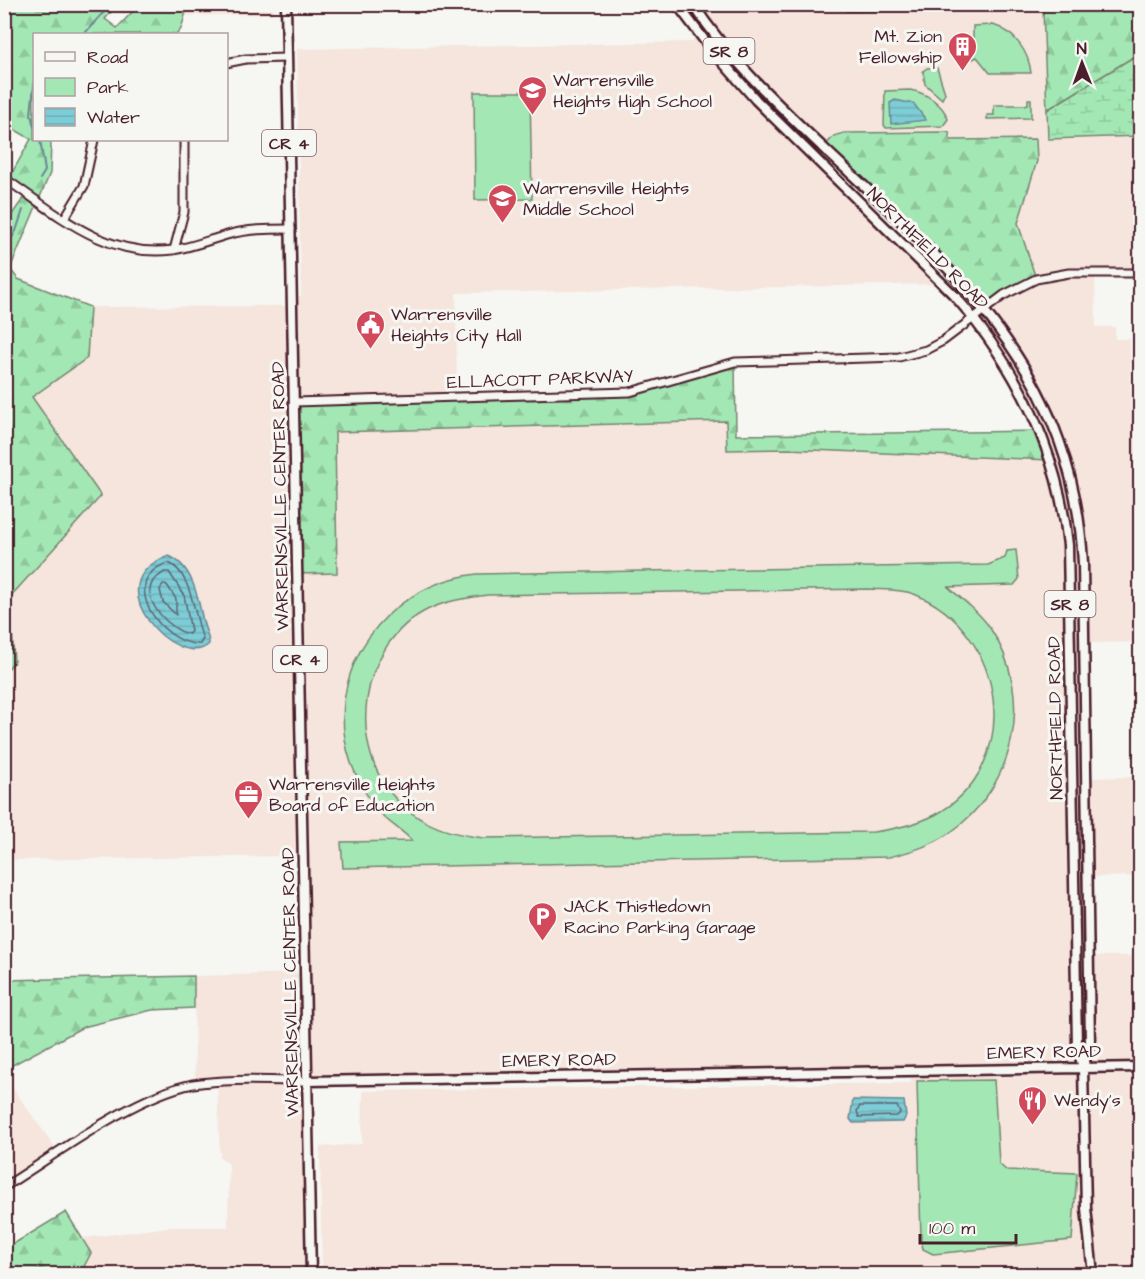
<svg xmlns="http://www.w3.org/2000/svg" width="1145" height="1279" font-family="'Architects Daughter',sans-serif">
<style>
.built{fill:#f5e5dc}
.green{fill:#a3e8b4;stroke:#768470;stroke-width:1.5;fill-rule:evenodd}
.forest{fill:url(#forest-firs);stroke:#768470;stroke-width:1.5}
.wetland{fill:url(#wetland-marsh);stroke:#768470;stroke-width:1.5}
.water{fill:url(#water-rules);stroke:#698792;stroke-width:1.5}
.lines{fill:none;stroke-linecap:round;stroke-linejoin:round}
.shore{stroke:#5e6570;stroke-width:1.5}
.stream{stroke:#698792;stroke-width:2}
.minor-casing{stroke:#4a1f2b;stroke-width:11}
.major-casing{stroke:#4a1f2b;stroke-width:13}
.minor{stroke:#f6f6f2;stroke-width:7}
.major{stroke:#f6f6f2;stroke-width:8}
.labels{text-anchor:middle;stroke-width:6;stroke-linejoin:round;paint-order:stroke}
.shield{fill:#f6f6f2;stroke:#7e6067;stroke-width:1.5}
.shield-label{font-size:16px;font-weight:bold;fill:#4a1f2b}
.poi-label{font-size:18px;fill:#4a1f2b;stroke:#f6f6f2;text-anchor:start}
.street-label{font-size:18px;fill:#4a1f2b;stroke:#f6f6f2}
</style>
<defs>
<pattern id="forest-firs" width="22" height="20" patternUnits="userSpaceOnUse" patternTransform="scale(1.5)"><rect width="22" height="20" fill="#a3e8b4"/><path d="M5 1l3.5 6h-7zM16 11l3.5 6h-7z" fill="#8ec79b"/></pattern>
<pattern id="wetland-marsh" width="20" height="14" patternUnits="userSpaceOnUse" patternTransform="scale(1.5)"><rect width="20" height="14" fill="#a3e8b4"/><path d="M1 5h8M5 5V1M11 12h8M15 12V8" fill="none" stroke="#8ec79b"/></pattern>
<pattern id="water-rules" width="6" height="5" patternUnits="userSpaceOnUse" patternTransform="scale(1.5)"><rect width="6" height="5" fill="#7dcdd7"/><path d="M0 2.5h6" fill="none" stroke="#6eb0b9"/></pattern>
</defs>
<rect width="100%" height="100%" fill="#f6f6f2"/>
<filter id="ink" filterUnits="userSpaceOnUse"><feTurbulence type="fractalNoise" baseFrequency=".0167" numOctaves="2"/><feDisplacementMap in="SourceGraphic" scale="12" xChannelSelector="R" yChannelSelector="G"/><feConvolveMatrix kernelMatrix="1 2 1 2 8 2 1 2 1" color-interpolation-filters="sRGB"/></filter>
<g filter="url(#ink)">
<path class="built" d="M29,4H273V14L155,16L29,7Z
M846,4L847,11L1044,10L1048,138L1140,136V273L1095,274L1096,327H1115V339H1130L1131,411L1140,412V642L1085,643L1087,778L1140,777V876L1088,877L1089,956H1140V1274H322L320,1147L362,1144L363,1091L911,1083V1071L308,1081L311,1274H80L91,1253L84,1238L170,1227H228L229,1164L220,1157L217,1083L195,1084L194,976L306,973L304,856L5,860L4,672L14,662L10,597L101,497L32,397L87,358L90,307L292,306V296H301L297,49L692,42L695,37L732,81L937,284L456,293L457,398L295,433L726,421L727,450L788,449L1041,431L974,317L1036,279L1018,223L1037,161L949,140L948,132L844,133L823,148L765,91L693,5Z
M4,1076L59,1153L4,1187Z"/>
<path class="green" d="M993,25C1014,31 1029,52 1031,73H990L977,57L973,59V26Z
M927,68H937L945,93L942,99L925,84L923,71Z
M910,90C925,92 943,104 948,119L943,126L886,128L884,125L885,91Z
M474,92H530L532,199L475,200Z
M1028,99H1031V118L987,119V115H994V105H1025L1028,104Z
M1016,550L1019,579L1014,585L948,587C963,600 979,612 990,628C1036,696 1015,789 948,834C931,846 909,852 889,857L343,868L341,842L412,841C405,832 393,826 384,817C370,802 358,782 351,763C320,672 386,584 477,574L988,565L1005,558L1007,551ZM869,589C883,590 901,589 914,594C1006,630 1026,766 935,815C915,825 895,829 873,832L484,838C452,834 425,827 401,804C344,751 358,643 429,609C448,600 467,598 487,595Z
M994,1080L999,1164L1006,1170L1077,1173L1072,1240L933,1254L923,1249L921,1240L917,1081Z"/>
<path class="forest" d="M10,5H117L105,19L117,28L139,5H188L181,29L177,34H34V140H51L50,173L10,269L18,279L90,307L87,358L32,397L101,496L10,597L14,662L5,672L4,226L27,193L8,180L31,139L5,124V90L10,78Z
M846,5H1140V53L1047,110L1043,10L846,11Z
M949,132L950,140L1036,139L1037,161L1018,223L1036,279L985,309L823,148L834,136L844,133Z
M735,362L736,435L1041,431L1051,460L788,449L727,450L726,421L335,432L337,573L298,574L294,403L630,392Z
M194,976V1008L152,1010L83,1027L5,1069V980Z
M66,1212L91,1253L80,1274H5V1249Z"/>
<path class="wetland" d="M1140,53V136L1048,139L1047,110Z"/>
<path class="water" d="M895,100L914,104L926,120L891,124L890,103Z
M169,556C193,566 198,598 203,621C205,630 209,636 209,644C179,673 91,582 169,556Z
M853,1100L904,1101L906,1116L903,1122L853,1123L850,1119Z"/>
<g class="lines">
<path class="shore" d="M168,563C191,570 195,619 203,639L200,644C161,645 116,579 168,563Z
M164,572H169L184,595L191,631L189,634C172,631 140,601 153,581C155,578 161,575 164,572Z
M163,584L167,585L176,599V615L163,602L160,590Z
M860,1106H897L900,1113L897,1116L859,1117L857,1111Z"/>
<path class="stream" d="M84,34L111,4
M34,85L31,114L34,127
M40,179L45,171L40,140
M4,251L16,231L23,210"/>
<defs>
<path id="minor" d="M226,63L246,59L287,58
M4,178C56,213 106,259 173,250C192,247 209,240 227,235C247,229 269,229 291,229
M64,219L84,186L94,140
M174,250L184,212V140
M294,402L630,392L735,362L899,357L926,350L943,341L1004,295L1036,279L1069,273H1140
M4,1187C57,1154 133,1096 193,1084C230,1078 270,1081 308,1081"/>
<path id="major" d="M286,4L311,1274
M677,4L711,49L756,100L954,295C1017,367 1058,449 1068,545L1077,1046L1083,1068L1086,1208L1093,1274
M693,4C726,55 771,98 814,139C948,266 1073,365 1083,563L1090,1045L1083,1067
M308,1081L1140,1067"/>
</defs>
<use href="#minor" class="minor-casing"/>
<use href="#major" class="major-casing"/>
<use href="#minor" class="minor"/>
<use href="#major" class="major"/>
</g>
</g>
<defs>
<symbol id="building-pin" viewBox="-11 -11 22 30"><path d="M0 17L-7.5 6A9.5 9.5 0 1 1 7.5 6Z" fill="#d1495b" stroke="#f6f6f2"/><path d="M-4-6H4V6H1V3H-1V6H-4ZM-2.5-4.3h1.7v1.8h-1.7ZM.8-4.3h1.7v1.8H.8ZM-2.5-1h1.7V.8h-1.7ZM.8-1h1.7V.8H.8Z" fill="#fff"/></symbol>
<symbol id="school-pin" viewBox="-11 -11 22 30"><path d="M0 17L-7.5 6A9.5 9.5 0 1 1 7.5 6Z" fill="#d1495b" stroke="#f6f6f2"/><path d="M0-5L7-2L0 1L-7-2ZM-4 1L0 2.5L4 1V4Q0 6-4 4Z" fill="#fff"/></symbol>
<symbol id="civic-pin" viewBox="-11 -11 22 30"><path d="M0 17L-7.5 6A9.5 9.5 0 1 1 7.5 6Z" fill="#d1495b" stroke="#f6f6f2"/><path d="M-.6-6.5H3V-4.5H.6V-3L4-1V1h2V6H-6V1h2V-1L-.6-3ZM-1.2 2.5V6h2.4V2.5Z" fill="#fff"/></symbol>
<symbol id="office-pin" viewBox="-11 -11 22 30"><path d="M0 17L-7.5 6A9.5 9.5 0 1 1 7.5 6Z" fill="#d1495b" stroke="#f6f6f2"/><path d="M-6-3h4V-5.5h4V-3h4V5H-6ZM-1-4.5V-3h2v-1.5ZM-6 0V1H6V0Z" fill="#fff"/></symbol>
<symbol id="parking-pin" viewBox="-11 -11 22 30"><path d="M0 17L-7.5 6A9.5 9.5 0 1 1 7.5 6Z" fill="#d1495b" stroke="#f6f6f2"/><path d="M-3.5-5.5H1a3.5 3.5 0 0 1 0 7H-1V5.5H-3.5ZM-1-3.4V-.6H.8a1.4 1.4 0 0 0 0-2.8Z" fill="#fff"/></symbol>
<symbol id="restaurant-pin" viewBox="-11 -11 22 30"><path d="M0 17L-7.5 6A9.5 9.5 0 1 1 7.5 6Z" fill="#d1495b" stroke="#f6f6f2"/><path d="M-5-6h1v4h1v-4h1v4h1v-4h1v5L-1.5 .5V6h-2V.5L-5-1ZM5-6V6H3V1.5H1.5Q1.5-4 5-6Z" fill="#fff"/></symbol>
</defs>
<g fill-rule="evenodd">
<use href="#building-pin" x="946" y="30" width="33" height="45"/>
<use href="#school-pin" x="516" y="74" width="33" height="45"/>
<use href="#school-pin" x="486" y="182" width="33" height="45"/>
<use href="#civic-pin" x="354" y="308" width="33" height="45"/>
<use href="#office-pin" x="232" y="778" width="33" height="45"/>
<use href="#parking-pin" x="526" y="900" width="33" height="45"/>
<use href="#restaurant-pin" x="1016" y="1084" width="33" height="45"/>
</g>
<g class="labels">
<g class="shield">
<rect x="703.5" y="38" width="51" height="26" rx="4.5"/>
<rect x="262" y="130" width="54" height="26" rx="4.5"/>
<rect x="1044.5" y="591" width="51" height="26" rx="4.5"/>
<rect x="273" y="646" width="54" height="26" rx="4.5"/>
</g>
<g class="shield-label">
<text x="729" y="57">SR 8</text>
<text x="289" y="149">CR 4</text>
<text x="1070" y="610">SR 8</text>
<text x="300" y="665">CR 4</text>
</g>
<g class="poi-label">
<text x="942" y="42" text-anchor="end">Mt. Zion<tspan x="942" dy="21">Fellowship</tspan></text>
<text x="553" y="86">Warrensville<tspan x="553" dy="21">Heights High School</tspan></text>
<text x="523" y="194">Warrensville Heights<tspan x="523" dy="21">Middle School</tspan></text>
<text x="391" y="320">Warrensville<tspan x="391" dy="21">Heights City Hall</tspan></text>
<text x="269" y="790">Warrensville Heights<tspan x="269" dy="21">Board of Education</tspan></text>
<text x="564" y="912">JACK Thistledown<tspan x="564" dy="21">Racino Parking Garage</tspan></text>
<text x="1054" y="1106">Wendy's</text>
</g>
<g class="street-label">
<text transform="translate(928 248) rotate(45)" y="6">NORTHFIELD ROAD</text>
<text transform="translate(540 379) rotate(-2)" y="6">ELLACOTT PARKWAY</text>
<text transform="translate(280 496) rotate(-91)" y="6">WARRENSVILLE CENTER ROAD</text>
<text transform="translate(1055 718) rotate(-91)" y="6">NORTHFIELD ROAD</text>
<text transform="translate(290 982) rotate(-91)" y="6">WARRENSVILLE CENTER ROAD</text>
<text transform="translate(1044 1052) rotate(-1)" y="6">EMERY ROAD</text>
<text transform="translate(559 1060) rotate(-1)" y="6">EMERY ROAD</text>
</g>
</g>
<rect width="1145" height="1279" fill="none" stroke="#f6f6f2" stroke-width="24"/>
<rect x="12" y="12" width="1121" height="1255" fill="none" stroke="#4a1f2b" stroke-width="2" filter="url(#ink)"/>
<rect x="33" y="33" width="195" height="108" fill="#f6f6f2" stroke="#b1a0a2" stroke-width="1.5"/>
<rect x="45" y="52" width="30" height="9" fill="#f6f6f2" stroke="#b1a0a2" stroke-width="1.5"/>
<text x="87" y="63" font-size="18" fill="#4a1f2b">Road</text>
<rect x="45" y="78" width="30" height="18" fill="#a3e8b4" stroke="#b1a0a2" stroke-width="1.5"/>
<text x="87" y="93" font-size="18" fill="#4a1f2b">Park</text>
<rect x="45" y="108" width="30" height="18" fill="url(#water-rules)" stroke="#b1a0a2" stroke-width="1.5"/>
<text x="87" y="123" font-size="18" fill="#4a1f2b">Water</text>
<g transform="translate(1082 63) rotate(359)" stroke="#f6f6f2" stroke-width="4.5" paint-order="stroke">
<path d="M0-4.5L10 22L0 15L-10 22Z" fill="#4a1f2b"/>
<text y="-9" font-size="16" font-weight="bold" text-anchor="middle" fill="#4a1f2b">N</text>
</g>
<path d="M920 1234v9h96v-9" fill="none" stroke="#4a1f2b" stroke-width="3"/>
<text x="929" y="1234" font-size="18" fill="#4a1f2b" stroke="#f6f6f2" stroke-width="4.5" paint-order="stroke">100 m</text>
</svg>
